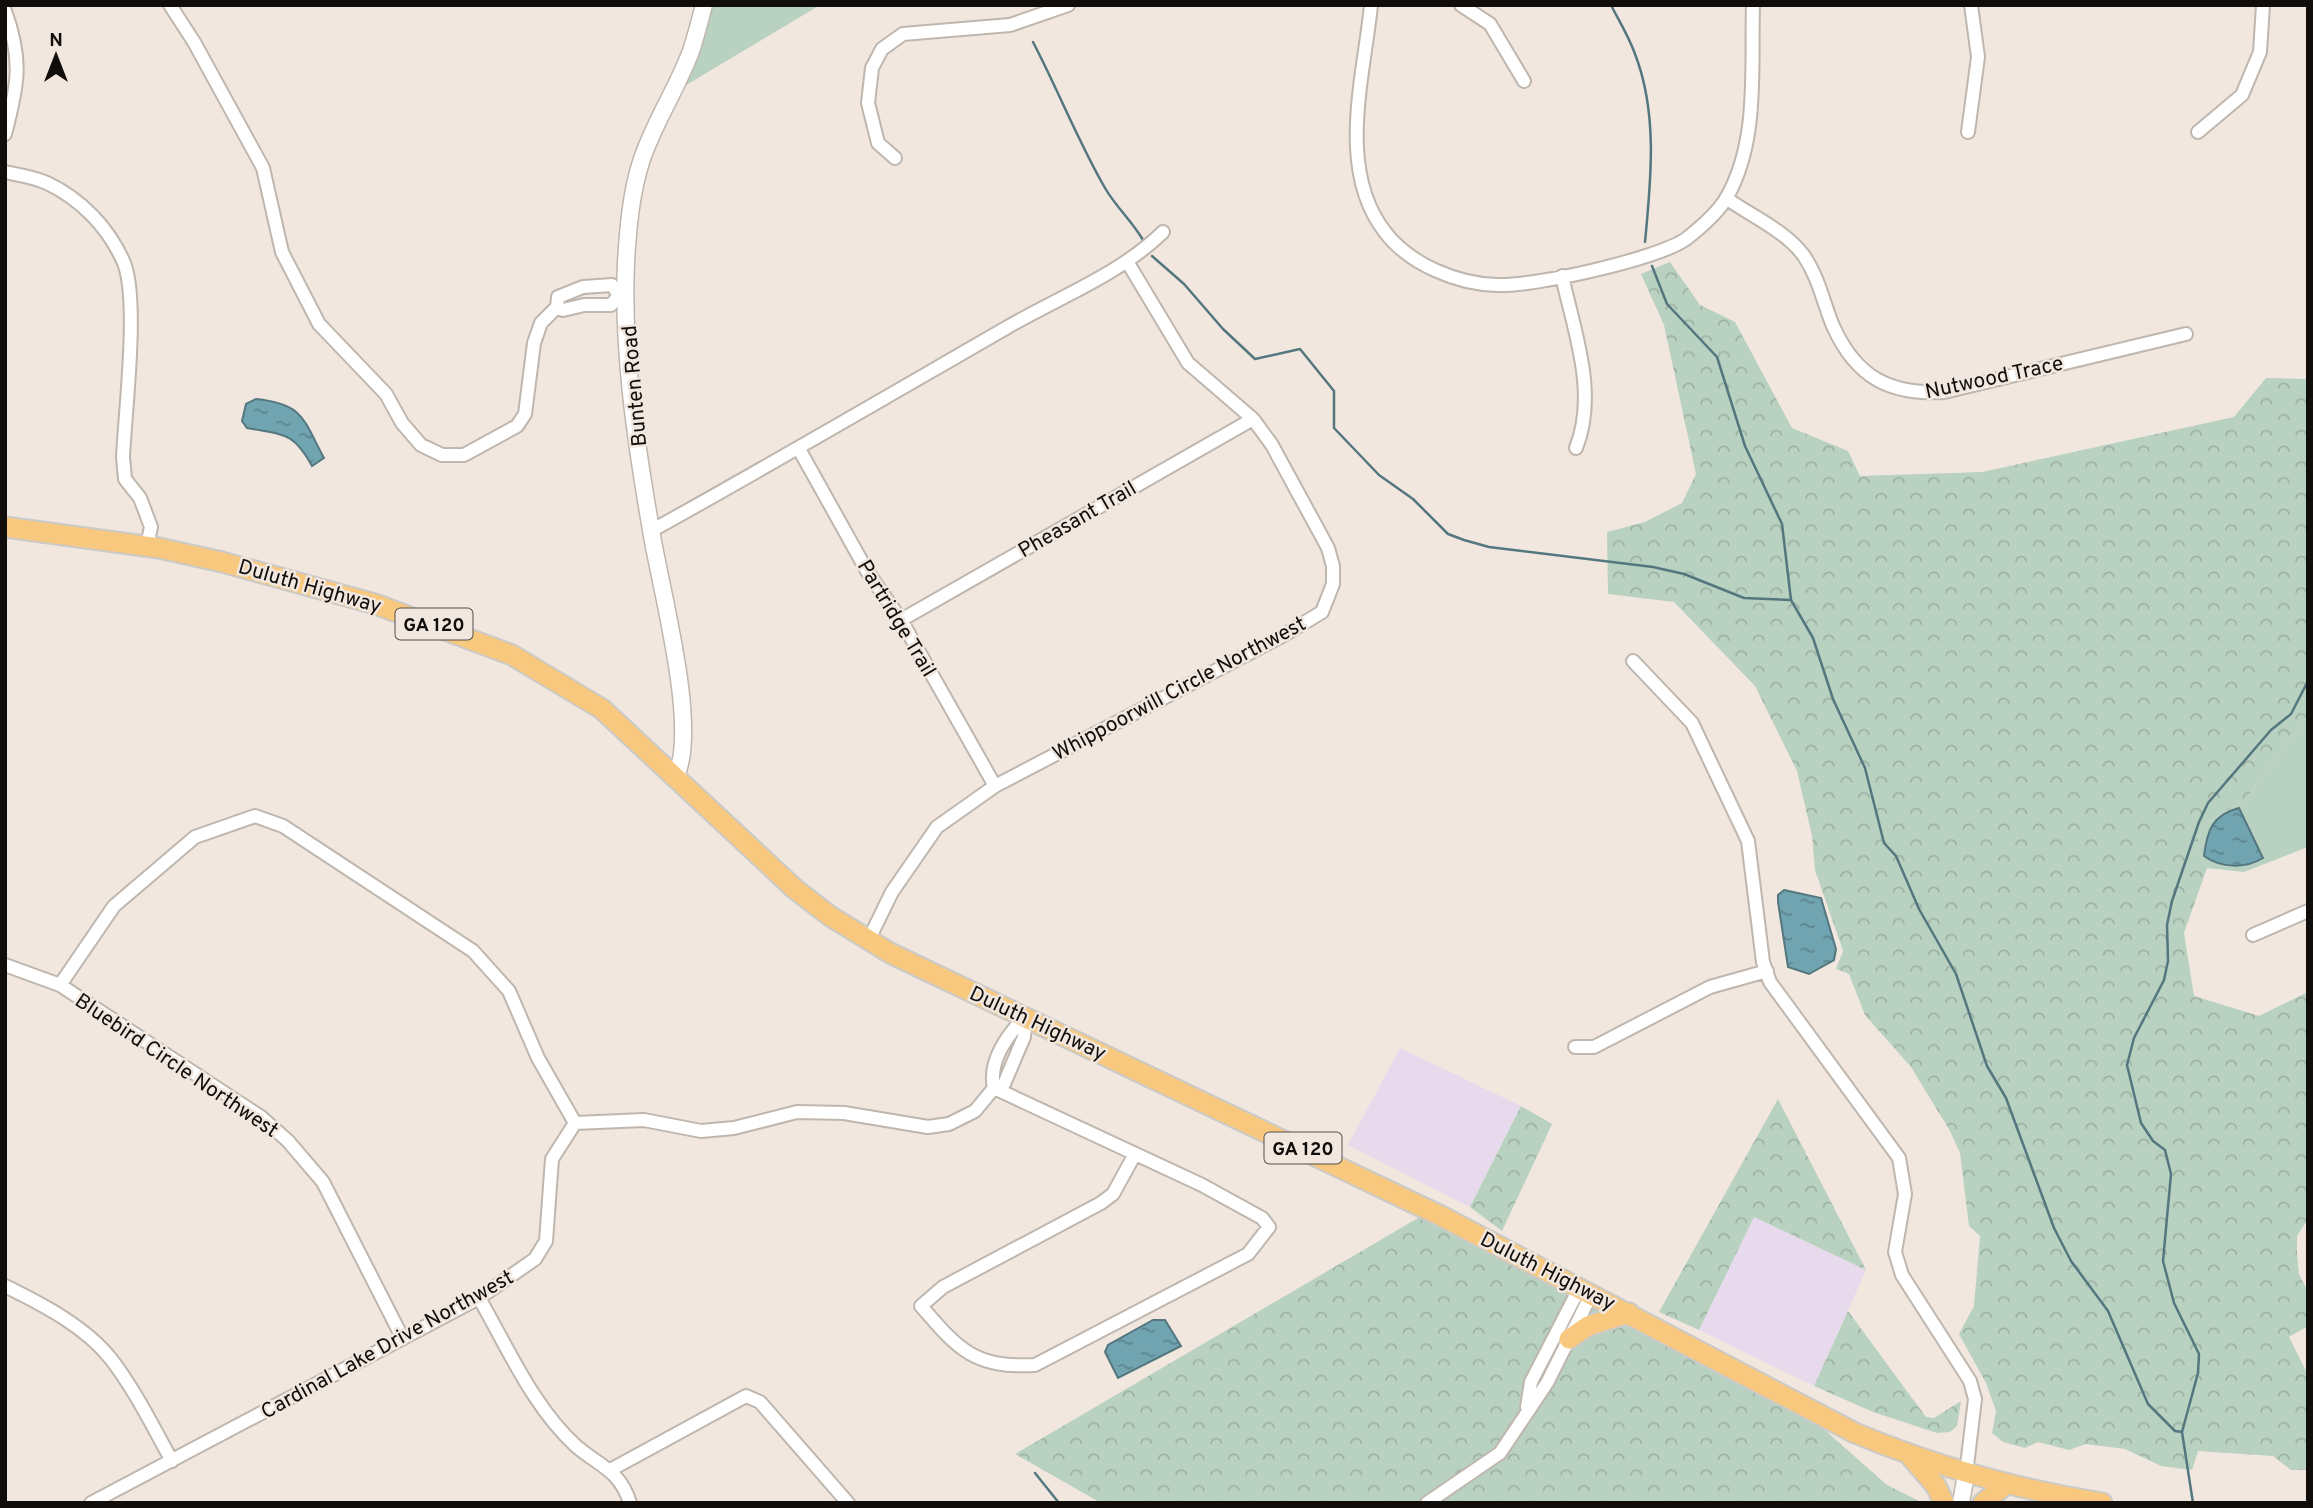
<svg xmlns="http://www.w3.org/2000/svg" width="2313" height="1508" font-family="Overpass,sans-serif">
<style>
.commercial{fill:#e7daed}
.green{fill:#b8d1c1}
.forest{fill:url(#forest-crowns)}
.water{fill:url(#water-ripples);stroke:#54777f;stroke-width:2}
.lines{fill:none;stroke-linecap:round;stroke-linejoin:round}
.stream{stroke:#54777f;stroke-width:2.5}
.minor-casing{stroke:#bfb6ae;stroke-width:16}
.tertiary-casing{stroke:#bfb6ae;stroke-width:19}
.primary-casing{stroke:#cacac9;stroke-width:23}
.minor{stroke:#fff;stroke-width:12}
.tertiary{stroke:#fff;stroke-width:16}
.primary{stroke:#f7c87d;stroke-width:19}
.labels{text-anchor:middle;stroke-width:5;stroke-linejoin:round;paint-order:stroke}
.shield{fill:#f1e7df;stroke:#544e4b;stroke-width:2}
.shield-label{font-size:19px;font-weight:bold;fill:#100d0b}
.street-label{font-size:21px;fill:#100d0b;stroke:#f1e7df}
</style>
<defs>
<pattern id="forest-crowns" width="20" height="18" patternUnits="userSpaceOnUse" patternTransform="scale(1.75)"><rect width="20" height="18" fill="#b8d1c1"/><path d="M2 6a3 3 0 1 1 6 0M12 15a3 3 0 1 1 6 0" fill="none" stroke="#9db2a4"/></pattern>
<pattern id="water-ripples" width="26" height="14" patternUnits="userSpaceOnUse" patternTransform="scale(1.75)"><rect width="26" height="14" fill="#71a4b1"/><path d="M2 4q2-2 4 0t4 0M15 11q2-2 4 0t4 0" fill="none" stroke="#5b848e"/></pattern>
</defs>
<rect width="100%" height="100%" fill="#f1e7df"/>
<path class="commercial" d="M1400,1048L1521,1106L1470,1207L1348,1145Z
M1754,1217L1866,1270L1814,1386L1699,1330Z"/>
<path class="green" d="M711,5H820L678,90Z
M2308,714V847L2244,872L2207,868L2197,846L2203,825L2247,798Z"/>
<path class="forest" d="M1670,262L1700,305L1735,322L1792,428L1848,451L1860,476L1982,472L2234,417L2266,378L2308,379V714L2247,798L2203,825L2197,846L2207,868L2184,933L2194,996L2259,1016L2308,992V1219L2297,1236V1254L2299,1274L2308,1292V1326L2289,1337L2308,1375V1470H2291L2273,1456L2198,1451L2192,1470L2161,1466L2125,1449L2086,1444L2069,1450L2038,1442L2025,1448L2003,1442L1992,1433L1996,1411L1986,1383L1959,1334L1974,1306L1980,1236L1969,1226L1960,1153L1950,1131L1911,1067L1865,1015L1849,974L1836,969L1843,951L1815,870L1812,836L1797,771L1755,686L1674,602L1608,594L1607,532L1645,522L1682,503L1696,474L1664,325L1641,274Z
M1778,1099L1866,1270L1754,1217L1699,1330L1659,1312Z
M1521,1106L1552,1124L1502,1231L1470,1207Z
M1430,1211L1801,1409L1887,1485L1923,1503H1101L1015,1454Z
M1848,1311L1926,1417L1934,1418L1961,1401L1957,1426L1950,1432L1937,1433L1873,1412L1814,1386Z"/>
<path class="water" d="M256,399C304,404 303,419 324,458L312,466C293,431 283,435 247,428L242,421L246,404Z
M2239,808L2263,858C2245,869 2221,868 2204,856C2207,831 2212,815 2239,808Z
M1784,890L1821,898L1836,949L1834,960L1809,974L1788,967L1778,902V895Z
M1153,1320H1165L1181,1346L1118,1378L1105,1352L1108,1345Z"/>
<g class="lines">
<path class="stream" d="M1611,5C1619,21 1629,37 1635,54C1658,113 1651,180 1645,242
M1033,42C1058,90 1078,141 1105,188C1116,207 1132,221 1143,240
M1152,256L1184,284L1223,329L1255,359L1300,349L1334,391V428L1379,475L1413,499L1448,534L1464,540L1489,547L1653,567L1684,574L1744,598L1791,600
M1652,266L1667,304L1717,357L1745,446L1782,524L1791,600L1813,638L1833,699L1865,768L1884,843L1896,856L1919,909L1956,974L1987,1066L2006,1098L2054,1228L2071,1261L2108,1311L2148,1404L2175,1431L2182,1432
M1035,1473L1059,1503
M2193,1503L2182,1432L2198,1373L2199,1354L2174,1303L2163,1261L2171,1174L2165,1150L2153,1141L2141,1123L2127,1065L2134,1038L2164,980L2168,961L2167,925L2172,901L2199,822L2208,803L2271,730L2291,714L2308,681"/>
<defs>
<path id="minor" d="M170,5L194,42L263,168L282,252L319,324L386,394L402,423L421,445L442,455H464L517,426L525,414L534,343L541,323L557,307L558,297L583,287L612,285L619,295H626
M1371,5C1364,77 1336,169 1385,232C1409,264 1457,284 1497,285C1533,287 1657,259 1686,239C1700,228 1718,213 1727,197C1759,140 1751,69 1753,5
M1461,5L1490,24L1524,81
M5,11C23,60 18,85 5,134
M1968,132L1978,57L1971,5
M2198,132L2242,95L2260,52L2263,5
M895,158L878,143L868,103L872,68L882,49L903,34L1010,25L1068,5
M5,172C19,175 34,177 47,183C81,199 109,228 124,263C139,301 125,412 123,457L125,479L140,498L151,527L147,546
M1726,198C1751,216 1786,231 1804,256C1819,278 1823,302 1833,326C1856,377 1889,395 1944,392L2186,334
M1562,276C1574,331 1598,393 1576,448
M557,307L563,310L584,305H611L619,295
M799,449L867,571L901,620L995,786
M651,531C770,465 888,396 1006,328C1059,297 1119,275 1163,232
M901,620L1253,419
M1633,661L1692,723L1748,841L1763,962L1770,982L1899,1158L1905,1194L1895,1252L1902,1275L1970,1381L1975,1399L1966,1474
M2253,935L2308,911
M868,941L892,892L937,827L995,786L1284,635L1322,612L1333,584V566L1328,548L1272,445L1253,419L1188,363L1128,263
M5,965L60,985L261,1117L288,1141L323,1182L402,1337
M60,985L114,906L195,837L255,816L283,826L473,951L509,991L538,1058L575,1123
M1575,1047H1594L1710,987L1767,971
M994,1088L1202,1185L1262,1218L1269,1227L1248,1254L1035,1365C974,1368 959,1350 921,1306L943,1287L1101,1203L1113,1194L1135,1154
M994,1088C988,1062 1007,1035 1025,1017
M575,1123L644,1120L701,1131L734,1128L797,1112L844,1113L928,1127L949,1124L975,1111L994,1088L1004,1084L1024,1037L1025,1017
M5,1286C42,1304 86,1327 111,1359C135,1390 153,1427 172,1461
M479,1298C508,1348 533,1407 576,1446C599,1466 620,1470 630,1503
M1527,1407L1531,1382L1580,1287
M612,1469L746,1396L760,1402L848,1503
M91,1503L479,1298L535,1259L546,1241L552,1159L575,1123
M1427,1503L1500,1453L1547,1383L1592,1293"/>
<path id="tertiary" d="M676,776C699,726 660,587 651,530C636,443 622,351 626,262C628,229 631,193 641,162C653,124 677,89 691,51C696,36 700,20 704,5
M1961,1503L1966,1474"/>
<path id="primary" d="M5,527L159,548L222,562L375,604L512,655L602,709L795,889L830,916L890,953L1441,1216L1855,1433C1937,1467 2014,1489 2102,1503
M1569,1339L1588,1326L1629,1313
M1911,1457L1936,1486L1944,1503
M1983,1503L2005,1485"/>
</defs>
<use href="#minor" class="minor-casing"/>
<use href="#tertiary" class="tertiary-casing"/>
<use href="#primary" class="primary-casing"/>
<use href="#minor" class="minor"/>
<use href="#tertiary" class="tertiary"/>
<use href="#primary" class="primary"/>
</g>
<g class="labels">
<g class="shield">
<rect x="395.5" y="608.5" width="77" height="31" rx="5"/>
<rect x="1264.5" y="1132.5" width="77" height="31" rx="5"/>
</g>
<g class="shield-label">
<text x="434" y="631">GA 120</text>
<text x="1303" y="1155">GA 120</text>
</g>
<g class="street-label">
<text transform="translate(1994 377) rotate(-12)" y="7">Nutwood Trace</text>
<text transform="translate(634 386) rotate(-95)" y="7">Bunten Road</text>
<text transform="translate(1077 519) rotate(-30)" y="7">Pheasant Trail</text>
<text transform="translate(310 586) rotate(16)" y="7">Duluth Highway</text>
<text transform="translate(897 618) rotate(59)" y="7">Partridge Trail</text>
<text transform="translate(1179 688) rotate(-28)" y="7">Whippoorwill Circle Northwest</text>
<text transform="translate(1038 1023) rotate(25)" y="7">Duluth Highway</text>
<text transform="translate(177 1065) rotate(34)" y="7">Bluebird Circle Northwest</text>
<text transform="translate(1548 1271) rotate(27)" y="7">Duluth Highway</text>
<text transform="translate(387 1344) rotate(-29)" y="7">Cardinal Lake Drive Northwest</text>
</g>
</g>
<rect width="2313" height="1508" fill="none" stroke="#100d0b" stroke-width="14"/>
<g transform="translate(56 56)" stroke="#f1e7df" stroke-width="5" paint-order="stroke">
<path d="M0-5L12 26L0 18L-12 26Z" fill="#100d0b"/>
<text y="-10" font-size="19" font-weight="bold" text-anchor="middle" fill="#100d0b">N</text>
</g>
</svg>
